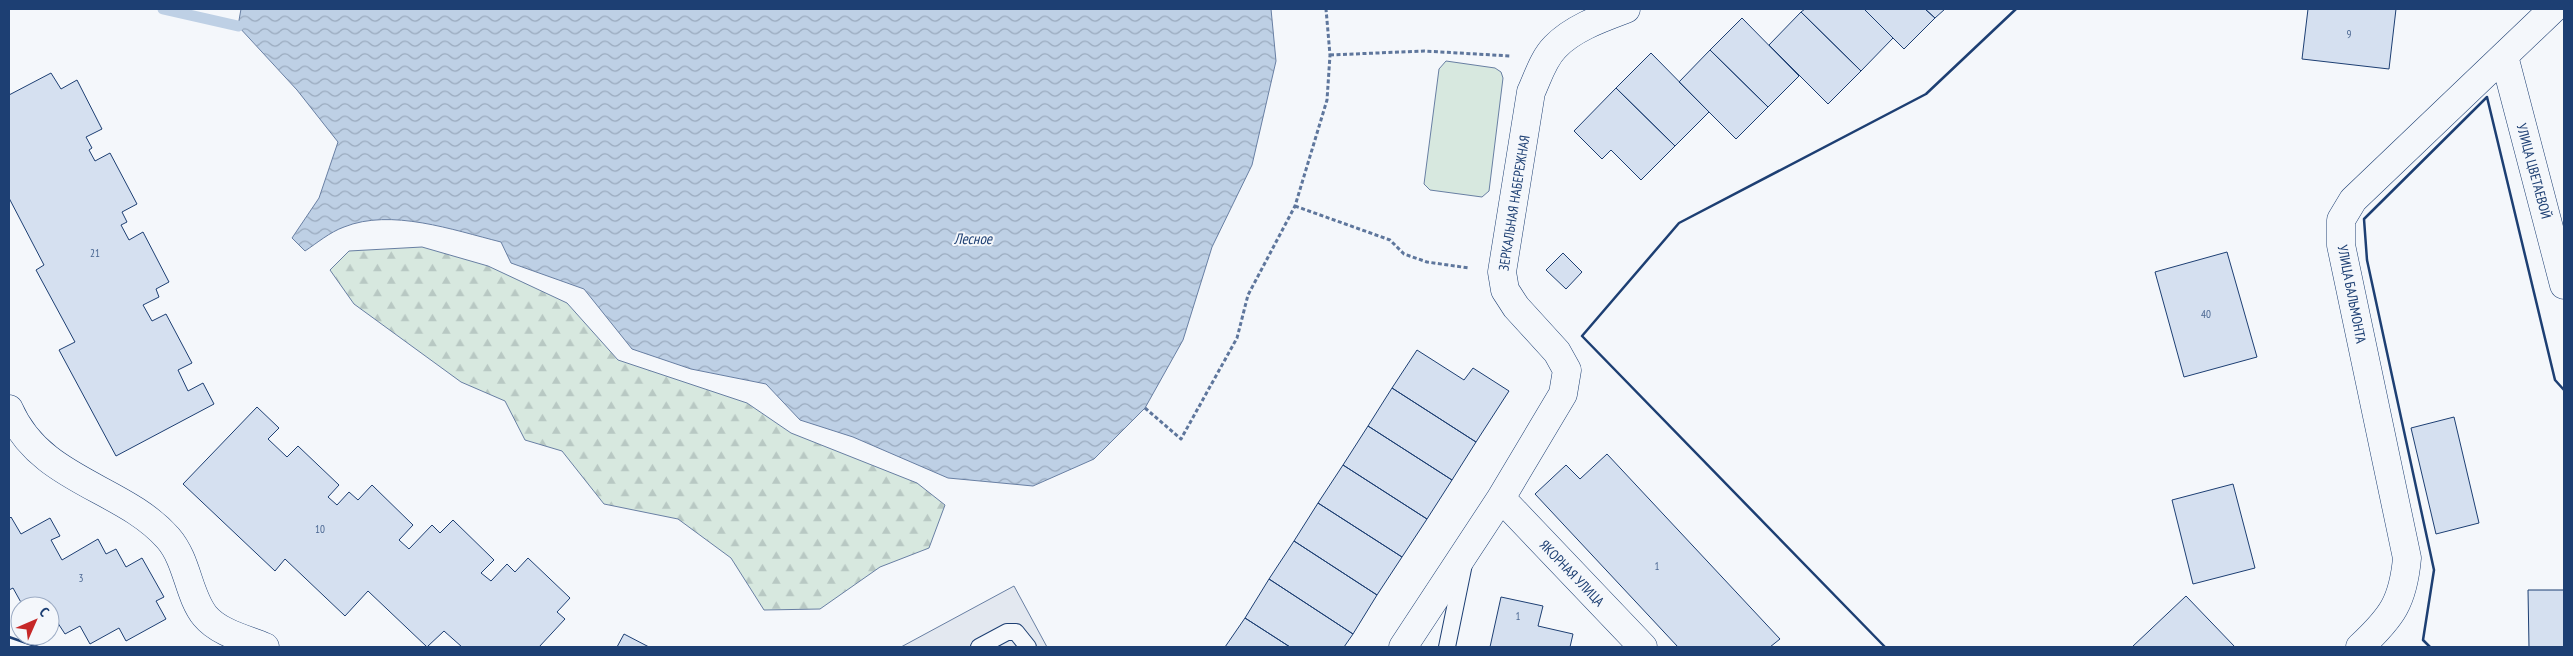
<svg xmlns="http://www.w3.org/2000/svg" width="2573" height="656" font-family="'PT Sans Narrow',sans-serif">
<style>
.green{fill:#d7e8df;stroke:#687fa3}
.forest{fill:url(#forest-firs);stroke:#687fa3}
.parking{fill:#e3e8f0;stroke:#687fa3}
.water{fill:url(#water-waves);stroke:#687fa3}
.lines{fill:none;stroke-linecap:round;stroke-linejoin:round}
.stream{stroke:#bed0e5;stroke-width:11}
.building{fill:#d5e0f0;stroke:#1d3f73}
.lane-casing{stroke:#1d3f73;stroke-width:18}
.street-casing{stroke:#1d3f73;stroke-width:29}
.path{stroke:#5e769c;stroke-width:3;stroke-dasharray:4 2.5;stroke-linecap:butt}
.lane{stroke:#f4f7fb;stroke-width:16}
.street{stroke:#f4f7fb;stroke-width:28}
.wall{stroke:#1d3f73;stroke-width:2.5}
.labels{text-anchor:middle;stroke-width:4;stroke-linejoin:round;paint-order:stroke}
.number-label{font-size:11px;fill:#4b6792}
.street-label{font-size:14px;fill:#1d3f73;stroke:#f4f7fb}
.water-label{font-size:15px;font-style:italic;fill:#1d3f73;stroke:#f4f7fb}
</style>
<defs>
<pattern id="forest-firs" width="22" height="20" patternUnits="userSpaceOnUse" patternTransform="scale(1.25)"><rect width="22" height="20" fill="#d7e8df"/><path d="M5 1l3.5 6h-7zM16 11l3.5 6h-7z" fill="#b8c8c3"/></pattern>
<pattern id="water-waves" width="16" height="10" patternUnits="userSpaceOnUse" patternTransform="scale(1.25)"><rect width="16" height="10" fill="#bed0e5"/><path d="M0 5q4-4 8 0t8 0" fill="none" stroke="#9aaabe"/></pattern>
</defs>
<rect width="100%" height="100%" fill="#f4f7fb"/>
<path class="green" d="M1446,61L1495,68L1501,72L1503,78L1489,191L1482,197L1430,190L1424,184L1439,69Z"/>
<path class="forest" d="M422,247L488,266L567,303L618,360L747,403L791,433L917,483L945,505L929,548L880,567L820,609L764,610L731,558L678,519L604,504L562,451L525,440L505,401L461,382L354,304L330,270L349,251Z"/>
<path class="parking" d="M1014,586L1047,647H901Z"/>
<path class="water" d="M241,9H1271L1276,61L1252,165L1212,247L1183,340L1145,408L1094,459L1033,486L948,478L853,437L800,420L766,384L691,369L632,349L584,289L511,263L501,242C453,230 391,208 344,227C330,232 317,243 305,251L292,238L319,198L338,142L297,90L238,26Z"/>
<g class="lines">
<path class="stream" d="M163,9L238,26"/>
</g>
<path class="building" d="M1805,9H1864L1893,38L1861,71L1801,12Z
M1864,9H1925L1935,18L1904,49Z
M1925,9H1945L1935,18Z
M2308,9H2396L2389,69L2302,59Z
M1801,12L1861,71L1828,104L1769,45Z
M1742,18L1799,76L1768,107L1710,50Z
M1710,50L1768,107L1736,139L1679,82Z
M1651,53L1709,112L1675,146L1616,88Z
M51,73L61,89L77,80L102,129L86,137L92,148L89,150L95,161L110,153L137,204L122,212L127,222L121,225L129,240L143,232L169,282L156,289L159,297L143,305L152,321L166,314L192,363L178,370L188,391L203,383L214,404L116,456L59,350L75,342L36,270L44,265L9,198V95Z
M1616,88L1675,146L1641,180L1611,150L1602,159L1574,131Z
M2227,252L2257,357L2184,377L2155,272Z
M1563,253L1582,272L1566,289L1546,270Z
M1417,350L1464,380L1473,368L1509,391L1476,442L1392,388Z
M1392,388L1476,442L1452,480L1368,426Z
M257,407L279,428L268,439L287,457L298,446L339,485L328,497L337,505L349,492L358,500L372,485L413,525L399,540L409,549L432,525L440,533L453,520L494,560L481,573L491,581L507,564L515,572L528,558L570,598L557,612L565,619L539,647H462L444,631L427,647L368,591L345,616L285,559L275,571L183,484Z
M2454,417L2479,523L2436,534L2411,428Z
M1368,426L1452,480L1427,519L1343,465Z
M1607,454L1780,639L1770,647H1678L1535,494L1566,465L1580,479Z
M1343,465L1427,519L1402,557L1318,503Z
M2233,484L2255,568L2193,584L2172,500Z
M1318,503L1402,557L1377,595L1294,541Z
M11,517L21,534L50,518L60,536L51,540L62,560L98,539L106,554L116,549L126,567L142,558L164,597L156,601L166,619L126,641L119,628L90,644L80,626L65,634L50,611V606H23L13,588L9,590V519Z
M1294,541L1377,595L1353,634L1269,579Z
M1269,579L1353,634L1344,647H1290L1245,618Z
M2528,590H2564V647H2529Z
M2186,596L2235,647H2132Z
M1501,597L1543,606L1538,626L1573,634L1570,647H1490Z
M1245,618L1290,647H1225Z
M624,634L649,647H617Z"/>
<g class="lines">
<defs>
<path id="lane" d="M979,647L1007,632H1016L1028,647
M1447,647L1464,564"/>
<path id="street" d="M2504,56L2564,285
M9,409C41,482 122,486 168,538C188,561 188,595 205,616C219,633 246,639 265,647
M1501,498L1643,647
M1403,647L1501,498L1563,394L1567,370L1557,352L1516,307L1505,290L1502,272L1531,92C1538,77 1543,59 1555,47C1573,28 1602,18 1626,9
M2360,647C2392,617 2403,602 2407,558L2341,245V220L2353,200L2553,9"/>
</defs>
<use href="#lane" class="lane-casing"/>
<use href="#street" class="street-casing"/>
<path class="path" d="M1330,55L1424,51L1511,56
M1295,206L1390,240L1404,254L1427,262L1469,268
M1145,408L1181,439L1237,338L1248,295L1295,206L1327,100L1330,55L1326,9"/>
<use href="#lane" class="lane"/>
<use href="#street" class="street"/>
<path class="wall" d="M9,637L38,647
M1885,647L1582,336L1679,223L1926,94L2016,9
M2430,647L2423,640L2434,570L2367,260L2364,219L2487,97L2555,380L2564,390"/>
</g>
<g class="labels">
<g class="number-label">
<text x="2349" y="38">9</text>
<text x="95" y="257">21</text>
<text x="2206" y="318">40</text>
<text x="320" y="533">10</text>
<text x="1657" y="570">1</text>
<text x="81" y="582">3</text>
<text x="1518" y="620">1</text>
</g>
<g class="street-label">
<text transform="translate(2534 171) rotate(75)" y="5">УЛИЦА ЦВЕТАЕВОЙ</text>
<text transform="translate(1514 203) rotate(-81)" y="5">ЗЕРКАЛЬНАЯ НАБЕРЕЖНАЯ</text>
<text transform="translate(2352 294) rotate(79)" y="5">УЛИЦА БАЛЬМОНТА</text>
<text transform="translate(1572 573) rotate(46)" y="5">ЯКОРНАЯ УЛИЦА</text>
</g>
<g class="water-label">
<text x="973" y="244">Лесное</text>
</g>
</g>
<rect width="2573" height="656" fill="none" stroke="#1d3f73" stroke-width="20"/>
<g transform="translate(35 621) rotate(45)"><circle r="24" fill="#f4f7fb" stroke="#9eadc5"/>
<path d="M0-4L9 19L0 12L-9 19Z" fill="#c62828"/>
<text y="-8" font-size="14" font-weight="bold" text-anchor="middle" fill="#1d3f73">С</text>
</g>
</svg>
